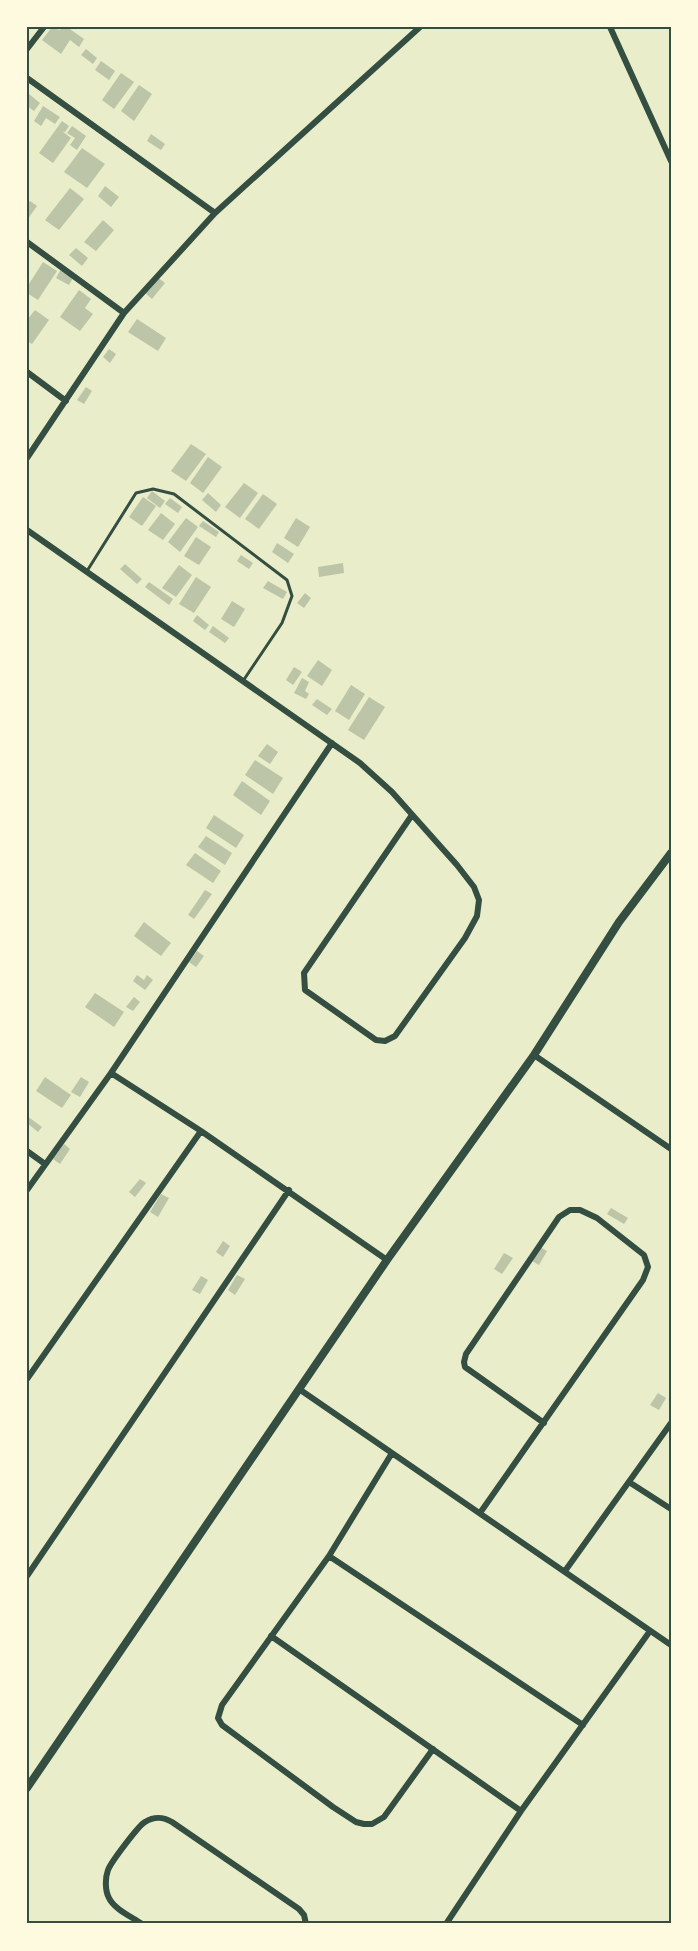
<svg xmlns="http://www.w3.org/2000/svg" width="698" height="1951" font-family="Quicksand,sans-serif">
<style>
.building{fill:#bcc5a7}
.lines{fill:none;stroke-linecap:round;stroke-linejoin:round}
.service{stroke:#344e41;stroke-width:3}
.minor{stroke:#344e41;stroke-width:6}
.tertiary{stroke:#344e41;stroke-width:8}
.neatline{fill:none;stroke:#344e41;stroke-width:2}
</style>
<rect width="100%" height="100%" fill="#e9edc9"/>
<path class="building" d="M52,27L60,30L62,27H67L84,39L79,47L70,40L61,54L42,40Z
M86,49L97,58L93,64L81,55Z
M101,61L115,71L109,80L95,70Z
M121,73L134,82L114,109L102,100Z
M139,85L152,94L134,121L121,111Z
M29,94L40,103L34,111L27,106V97Z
M43,106L60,117L55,124L46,118L41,126L34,121Z
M62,121L69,126L65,132L62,131L71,138L53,163L39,153Z
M72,126L86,136L77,150L70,145L75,138L67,133Z
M151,134L165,144L161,150L147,141Z
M82,148L105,164L87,188L64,172Z
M105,186L119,197L111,207L98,196Z
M70,188L84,199L59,230L45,220Z
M30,201L37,206L27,220V204Z
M103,220L114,230L96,251L84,242Z
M76,248L88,258L82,266L69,255Z
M43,262L57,271L38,300L27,293V287Z
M61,269L74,276L69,285L56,278Z
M157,277L165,283L152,299L144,292Z
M79,290L91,299L85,308L93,314L80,331L60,317Z
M35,310L49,320L32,344L27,341V320Z
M137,319L166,338L158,351L128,332Z
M109,349L116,354L110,363L103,357Z
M86,387L92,391L84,404L77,400Z
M191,444L206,454L186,481L171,471Z
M208,457L222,467L203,493L190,483Z
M244,483L258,493L240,518L225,507Z
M152,491L165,501L160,508L147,498Z
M208,493L221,505L216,512L202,500Z
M263,494L277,504L259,529L245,519Z
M143,497L156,506L142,526L129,517Z
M170,498L182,507L178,513L165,504Z
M161,513L175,524L163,540L148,530Z
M186,518L198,527L180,552L168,542Z
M296,518L310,527L298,547L284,538Z
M203,521L219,532L216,537L199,526Z
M196,537L211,547L199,565L184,556Z
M277,543L294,554L288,563L272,552Z
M241,555L253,563L249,569L237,561Z
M343,563L344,573L319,577L318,567Z
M125,564L142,579L137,584L120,569Z
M179,565L192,575L176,597L162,588Z
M196,577L211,587L194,613L179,604Z
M268,581L287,592L283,599L263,588Z
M149,582L173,599L169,605L145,587Z
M305,593L311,598L304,608L297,603Z
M232,601L245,609L234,627L221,619Z
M197,615L209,625L205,630L193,621Z
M213,626L229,638L225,643L209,632Z
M318,660L332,670L322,686L307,676Z
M294,667L302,672L293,685L286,680Z
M302,678L309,682L305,691L309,694L306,699L294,693Z
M351,685L365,694L349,720L335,711Z
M369,697L385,707L364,740L348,730Z
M317,699L332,709L327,715L312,705Z
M267,744L278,752L270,764L258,756Z
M255,760L283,778L273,794L245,775Z
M242,781L270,801L261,815L233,795Z
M214,815L244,835L236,848L206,828Z
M206,836L232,853L225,865L198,847Z
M195,853L221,871L213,883L186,865Z
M205,890L212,894L194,919L188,915Z
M144,922L171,943L161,956L134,936Z
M197,951L204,956L196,967L189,962Z
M137,975L144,980L147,975L153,980L145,990L133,981Z
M95,993L124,1012L114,1027L85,1007Z
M134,997L140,1002L133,1011L126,1007Z
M45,1077L71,1095L62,1108L36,1091Z
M81,1077L89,1082L80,1097L71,1092Z
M27,1116L42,1127L38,1132L27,1123Z
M64,1144L70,1149L60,1164L53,1159Z
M140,1179L146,1183L135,1197L129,1192Z
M161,1194L169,1198L158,1217L150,1212Z
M611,1208L628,1218L624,1224L607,1214Z
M223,1241L230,1246L223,1257L216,1252Z
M540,1247L547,1251L539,1265L532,1261Z
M504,1253L513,1258L502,1274L494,1269Z
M237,1275L245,1279L235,1295L228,1290Z
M201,1276L208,1280L200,1294L192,1290Z
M658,1393L666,1398L659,1410L650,1405Z"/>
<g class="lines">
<path class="service" d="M87,571L136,493L153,489L174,494L287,580L292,596L282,623L243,681"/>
<path class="minor" d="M610,27L671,161
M27,49L44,27
M27,78L215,213
M27,242L124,313
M27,372L66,401
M27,458L124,313L215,213L420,27
M27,530L360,763L392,792L457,865L474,887L479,900L477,916L465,938L395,1036L385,1041L376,1040L305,990L304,973L412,815
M534,1055L671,1149
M111,1073L201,1131L387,1260
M27,1151L45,1164
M27,1190L111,1073L332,743
M27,1379L201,1131
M299,1389L671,1645
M392,1453L329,1556L222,1705L218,1718L222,1725L333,1807L356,1822L364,1824H372L384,1817L433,1749
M629,1482L671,1509
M480,1513L643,1280L648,1267L644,1255L597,1218L580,1210H570L559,1217L466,1354L464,1362L465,1367L544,1423
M329,1556L583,1725
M565,1571L671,1423
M27,1576L289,1190
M271,1636L521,1811
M142,1924C132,1917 114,1909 109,1898C105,1891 105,1878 108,1870C111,1862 139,1825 145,1822C155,1816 163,1817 172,1822L299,1909L304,1915L306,1924
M446,1924L521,1811L650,1631"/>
<path class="tertiary" d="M27,1788L387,1260L534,1055L619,922L671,853"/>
</g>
<rect width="698" height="1951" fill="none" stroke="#fefae0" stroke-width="57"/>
<rect x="28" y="28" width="642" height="1894" class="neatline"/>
</svg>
